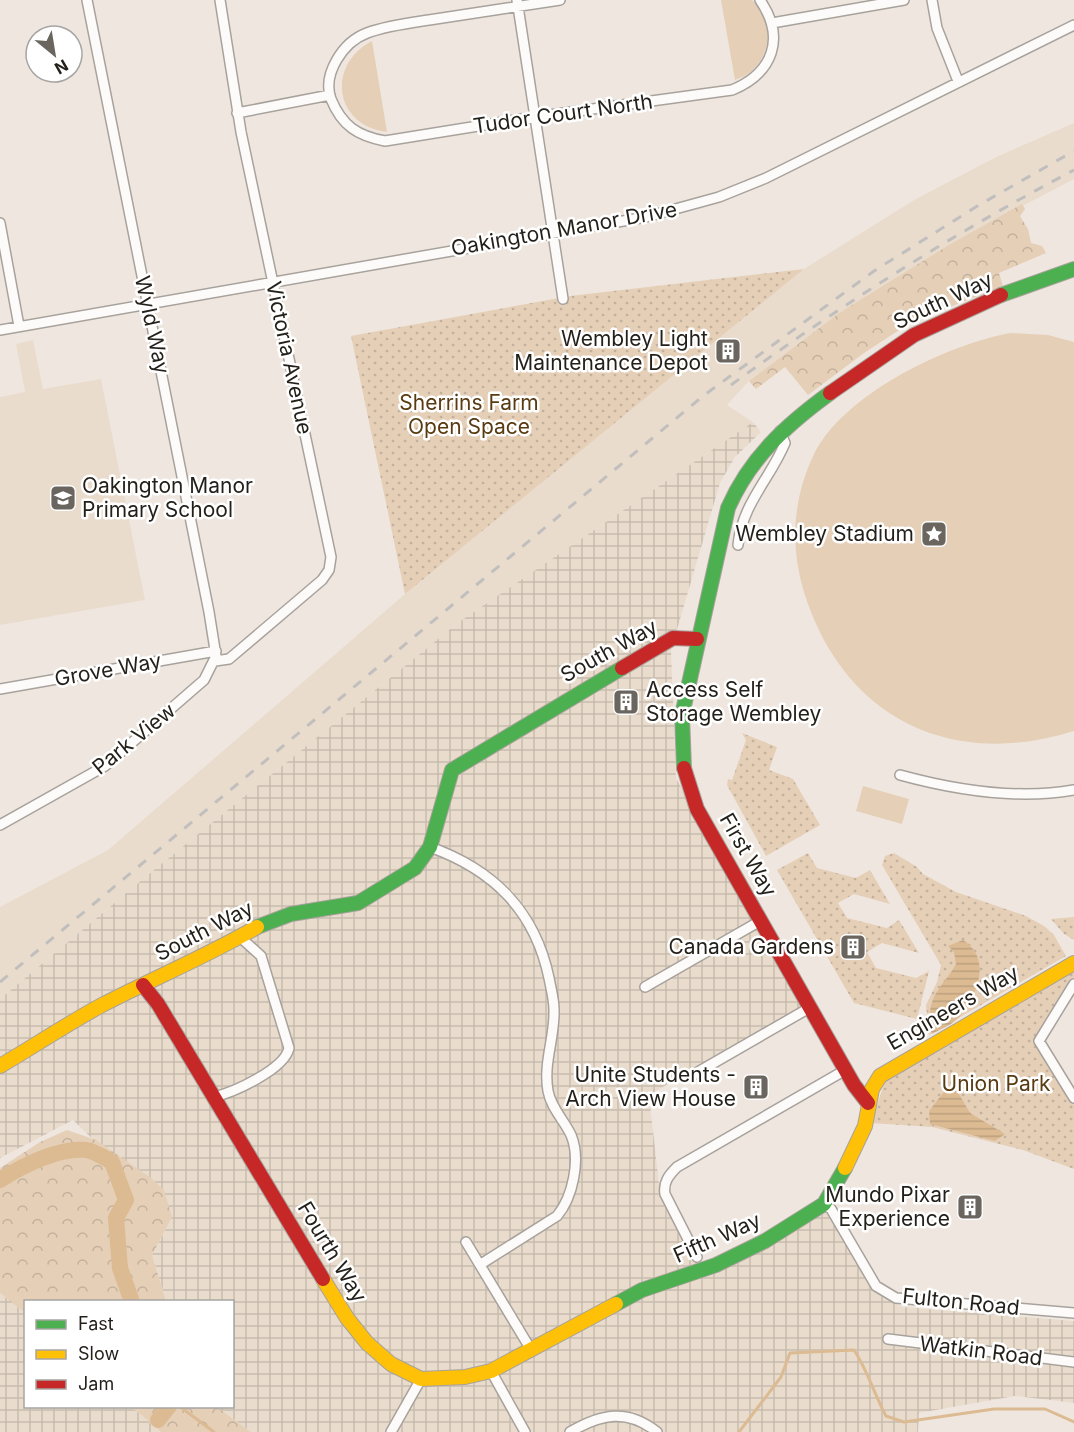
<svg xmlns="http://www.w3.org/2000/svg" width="1074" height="1432" font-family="Inter,sans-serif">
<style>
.built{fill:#e9dccd}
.industrial{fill:url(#industrial-grid)}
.grass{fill:#e5cfb7}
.forest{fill:url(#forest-crowns)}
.park{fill:url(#park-dots)}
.water{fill:url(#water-rules)}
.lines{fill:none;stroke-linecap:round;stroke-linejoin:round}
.stream{stroke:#dcbb93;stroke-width:3}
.river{stroke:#dcbb93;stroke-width:16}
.street-casing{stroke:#a8a29c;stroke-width:12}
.fast-casing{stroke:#a8a29c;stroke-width:16}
.slow-casing{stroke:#a8a29c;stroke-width:16}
.jam-casing{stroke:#a8a29c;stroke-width:16}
.street{stroke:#fdfbfa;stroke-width:9}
.fast{stroke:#4caf50;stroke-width:14}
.slow{stroke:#ffc107;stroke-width:14}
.jam{stroke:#c62828;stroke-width:14}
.rail{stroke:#c0bfbd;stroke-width:3;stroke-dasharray:10 10;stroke-linecap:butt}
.labels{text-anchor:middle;stroke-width:5;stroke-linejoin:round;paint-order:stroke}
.street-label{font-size:21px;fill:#231f19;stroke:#fff}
.poi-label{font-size:21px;fill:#231f19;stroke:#fff;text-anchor:end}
.park-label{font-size:21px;fill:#593b11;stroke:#fff}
</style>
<defs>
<pattern id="industrial-grid" width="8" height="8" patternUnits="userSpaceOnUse" patternTransform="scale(1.5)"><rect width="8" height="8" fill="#e9dccd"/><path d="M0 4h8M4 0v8" fill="none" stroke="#c8bcaf"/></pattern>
<pattern id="forest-crowns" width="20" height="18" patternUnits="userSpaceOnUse" patternTransform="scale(1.5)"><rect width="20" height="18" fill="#e5cfb7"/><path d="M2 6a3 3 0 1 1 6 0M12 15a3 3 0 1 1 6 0" fill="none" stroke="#c4b19d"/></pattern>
<pattern id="park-dots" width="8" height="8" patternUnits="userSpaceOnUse" patternTransform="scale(1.5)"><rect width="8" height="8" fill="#e5cfb7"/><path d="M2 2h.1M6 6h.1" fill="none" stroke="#c4b19d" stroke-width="1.8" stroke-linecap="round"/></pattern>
<pattern id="water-rules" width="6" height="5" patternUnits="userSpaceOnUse" patternTransform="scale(1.5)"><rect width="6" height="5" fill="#dcbb93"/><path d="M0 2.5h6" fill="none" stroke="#bca07e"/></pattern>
</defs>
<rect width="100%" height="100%" fill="#efe7df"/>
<path class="built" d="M1074,123V179L947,246L839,313L749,381L727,405L753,422L459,622L149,874L0,999V907L108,850L405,594L804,269L914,200L996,157Z
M33,340L43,389L101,379L145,600L0,625V397L25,392L16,344Z"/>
<path class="industrial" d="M753,422L761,432L735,457L720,483L671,650L676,778L802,1007L649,1095L660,1193L704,1277L825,1211L877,1293L903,1307L1074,1321V1403L1015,1396L919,1413L918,1432H251L217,1407L232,1406V1302L166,1301L152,1255L172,1217L73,1120L0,1158V999L149,874L459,622Z
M0,1293L25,1313L26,1406L132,1407L161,1432H0Z"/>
<path class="grass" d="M721,0H752C779,25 770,69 735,80Z
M372,41L387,132C334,126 326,65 372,41Z
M1010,333L1048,335L1074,342V731C960,767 856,726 811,612C790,559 789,507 814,454C844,394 946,345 1010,333Z
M863,786L909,799L902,824L856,811Z"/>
<path class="forest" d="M1022,204L1025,209L1020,216L1028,229L1031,243L1042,246L1046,253L999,273L1003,286L910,323L864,353L808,395L785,367L756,389L749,381L839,313L947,246Z
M67,1130L96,1140L151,1178L164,1190L172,1217L152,1255L166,1301L26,1302L25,1313L0,1293V1168L40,1142Z
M132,1407H217L251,1432H161Z"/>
<path class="park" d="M804,269L405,594L351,336L570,296Z
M742,733L777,747L769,770L793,779L820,825L766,856L727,785L728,779L732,780L746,740Z
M808,853L817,868L856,878L870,870L890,904L854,894L838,903L847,918L887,928L899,920L919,953L882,943L867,952L876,968L916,978L929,971L917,1019L854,1003L777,870Z
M894,853L917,867L923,874L956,892L1026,916L1044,926L1054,935L1066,956L929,1035L926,1005L937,982L941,965L882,865L885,856Z
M1074,917V940L1064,934L1051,919Z
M1074,970V984L1039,1041L1074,1096V1169L1023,1150L932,1127L871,1123L885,1081Z"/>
<path class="water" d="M963,940C992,958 978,995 960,1016C954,1024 941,1029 932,1034L926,1016L930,1014C931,992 947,981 956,964L954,952L948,946Z
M947,1088L956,1089L970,1113L1005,1134L995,1141L930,1124L929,1111Z"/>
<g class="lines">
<path class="stream" d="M179,1406L214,1432
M739,1432L781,1377L790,1353L854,1350C868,1371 874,1394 886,1416L904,1422L994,1409H1045L1074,1422"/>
<path class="river" d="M0,1180C22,1166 59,1147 86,1150C94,1151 105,1158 112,1162L126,1200L116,1218L120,1268L132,1302
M158,1420L169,1406"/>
<defs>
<path id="street" d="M517,0L563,299
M560,0C516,7 473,13 429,20C409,23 386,26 367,33C343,42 322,74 331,99C342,126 358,136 385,141L534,117L732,90C773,73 786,38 760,0
M932,0L937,28L958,81
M772,23L904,0
M237,113L330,95
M0,223L19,326
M0,330L646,217L719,197L766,178L1074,25
M738,545C742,504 770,479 785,443L780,431
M215,661L229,659L322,580L329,570L331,557L241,132L220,0
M0,689L216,651
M900,775C955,790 1017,800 1074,790
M0,825L105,766L204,680L216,656L209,612L87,0
M430,847C494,870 535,911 549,978C551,989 554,999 554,1010C555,1037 543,1063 548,1091C551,1108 564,1120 571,1135C581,1159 573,1197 557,1216L481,1264
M1074,984L1039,1041L1074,1098
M645,987L762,920
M691,1076L811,1007
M213,1097C233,1093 285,1069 289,1048L261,956L240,937
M824,1204L831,1209L876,1286L896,1298L1074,1313
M466,1242L530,1348
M697,1257L665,1194C663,1182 669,1175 677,1167L847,1069
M888,1339L1074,1362
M491,1371L525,1432
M391,1432L421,1379
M570,1432C601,1414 627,1408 657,1432"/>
<path id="fast" d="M1001,295L1074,269
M684,768L682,715L728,508C750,458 786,425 830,393
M257,927L291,914L358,903L415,868L430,847L452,770L622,668
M616,1304L642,1290L716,1265L765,1241L824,1204L845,1168"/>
<path id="slow" d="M0,1066C34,1046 67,1024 102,1005C154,978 207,956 257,927
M845,1168L865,1126L872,1089L880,1076L1074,963
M323,1279L347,1318L367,1343L391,1364L421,1379L465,1377L491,1371L616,1304"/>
<path id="jam" d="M830,393L914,335L1001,295
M622,668L673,638L697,639
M684,768L697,809L854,1085L868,1103
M143,985L158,1004L323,1279"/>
</defs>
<use href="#street" class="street-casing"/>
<use href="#fast" class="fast-casing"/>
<use href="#slow" class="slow-casing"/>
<use href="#jam" class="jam-casing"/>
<use href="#street" class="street"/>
<use href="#fast" class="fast"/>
<use href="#slow" class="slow"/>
<use href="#jam" class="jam"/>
<path class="rail" d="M731,385C841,305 954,233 1074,170
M0,982L703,396L874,271L979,205L1074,151"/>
</g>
<defs>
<symbol id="building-square" viewBox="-11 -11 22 22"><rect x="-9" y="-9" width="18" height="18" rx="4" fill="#6a655e" stroke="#fff"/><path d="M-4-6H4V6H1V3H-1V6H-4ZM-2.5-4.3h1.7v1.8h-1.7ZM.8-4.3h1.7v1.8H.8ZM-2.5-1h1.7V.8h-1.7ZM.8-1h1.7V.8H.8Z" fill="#fff"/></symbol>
<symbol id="school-square" viewBox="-11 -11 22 22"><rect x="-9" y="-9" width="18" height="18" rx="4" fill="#6a655e" stroke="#fff"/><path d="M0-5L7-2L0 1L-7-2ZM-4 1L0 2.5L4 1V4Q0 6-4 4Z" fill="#fff"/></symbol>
<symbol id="sight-square" viewBox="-11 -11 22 22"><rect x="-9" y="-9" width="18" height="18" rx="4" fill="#6a655e" stroke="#fff"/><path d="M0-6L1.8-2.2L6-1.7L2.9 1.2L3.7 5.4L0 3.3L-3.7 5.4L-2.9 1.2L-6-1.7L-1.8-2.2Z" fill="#fff"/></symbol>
</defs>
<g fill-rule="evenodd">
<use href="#building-square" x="713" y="336" width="30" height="30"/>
<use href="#school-square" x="48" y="483" width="30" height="30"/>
<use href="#sight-square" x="919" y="519" width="30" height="30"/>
<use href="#building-square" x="611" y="687" width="30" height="30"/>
<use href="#building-square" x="838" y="932" width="30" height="30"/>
<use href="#building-square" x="741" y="1072" width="30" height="30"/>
<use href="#building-square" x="955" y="1192" width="30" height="30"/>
</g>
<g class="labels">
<g class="street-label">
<text transform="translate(563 114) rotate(-8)" y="7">Tudor Court North</text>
<text transform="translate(564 229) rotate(-10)" y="7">Oakington Manor Drive</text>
<text transform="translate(943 301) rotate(-25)" y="7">South Way</text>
<text transform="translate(152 325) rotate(78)" y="7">Wyld Way</text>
<text transform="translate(289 358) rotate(78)" y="7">Victoria Avenue</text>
<text transform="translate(609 651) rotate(-29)" y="7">South Way</text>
<text transform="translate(108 670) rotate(-10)" y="7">Grove Way</text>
<text transform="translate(134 739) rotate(-39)" y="7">Park View</text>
<text transform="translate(748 855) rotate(60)" y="7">First Way</text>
<text transform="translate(204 931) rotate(-27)" y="7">South Way</text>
<text transform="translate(953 1008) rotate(-30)" y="7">Engineers Way</text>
<text transform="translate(717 1238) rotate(-24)" y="7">Fifth Way</text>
<text transform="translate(332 1252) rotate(59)" y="7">Fourth Way</text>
<text transform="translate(961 1302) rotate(6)" y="7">Fulton Road</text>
<text transform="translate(981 1351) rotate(7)" y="7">Watkin Road</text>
</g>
<g class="poi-label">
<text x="708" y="346">Wembley Light<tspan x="708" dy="24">Maintenance Depot</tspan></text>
<text x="82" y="493" text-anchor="start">Oakington Manor<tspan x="82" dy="24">Primary School</tspan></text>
<text x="914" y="541">Wembley Stadium</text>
<text x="646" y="697" text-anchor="start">Access Self<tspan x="646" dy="24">Storage Wembley</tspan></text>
<text x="834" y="954">Canada Gardens</text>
<text x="736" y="1082">Unite Students -<tspan x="736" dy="24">Arch View House</tspan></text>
<text x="950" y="1202">Mundo Pixar<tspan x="950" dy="24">Experience</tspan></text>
</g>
<g class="park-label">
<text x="469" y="410">Sherrins Farm<tspan x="469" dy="24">Open Space</tspan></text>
<text x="996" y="1091">Union Park</text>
</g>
</g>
<rect x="24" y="1300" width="210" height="108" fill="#ffffff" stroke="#a7a5a3" stroke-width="1.5"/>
<rect x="36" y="1320" width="30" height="9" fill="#4caf50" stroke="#a7a5a3" stroke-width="1.5"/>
<text x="78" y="1330" font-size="18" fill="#231f19">Fast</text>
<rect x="36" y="1350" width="30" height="9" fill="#ffc107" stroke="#a7a5a3" stroke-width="1.5"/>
<text x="78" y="1360" font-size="18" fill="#231f19">Slow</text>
<rect x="36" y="1380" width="30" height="9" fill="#c62828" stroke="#a7a5a3" stroke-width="1.5"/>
<text x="78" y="1390" font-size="18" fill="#231f19">Jam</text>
<g transform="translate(54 54) rotate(150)"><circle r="28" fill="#ffffff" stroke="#a7a5a3" stroke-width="1.5"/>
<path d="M0-4.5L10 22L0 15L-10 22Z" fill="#6a655e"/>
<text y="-9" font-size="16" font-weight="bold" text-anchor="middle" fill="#231f19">N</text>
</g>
</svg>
